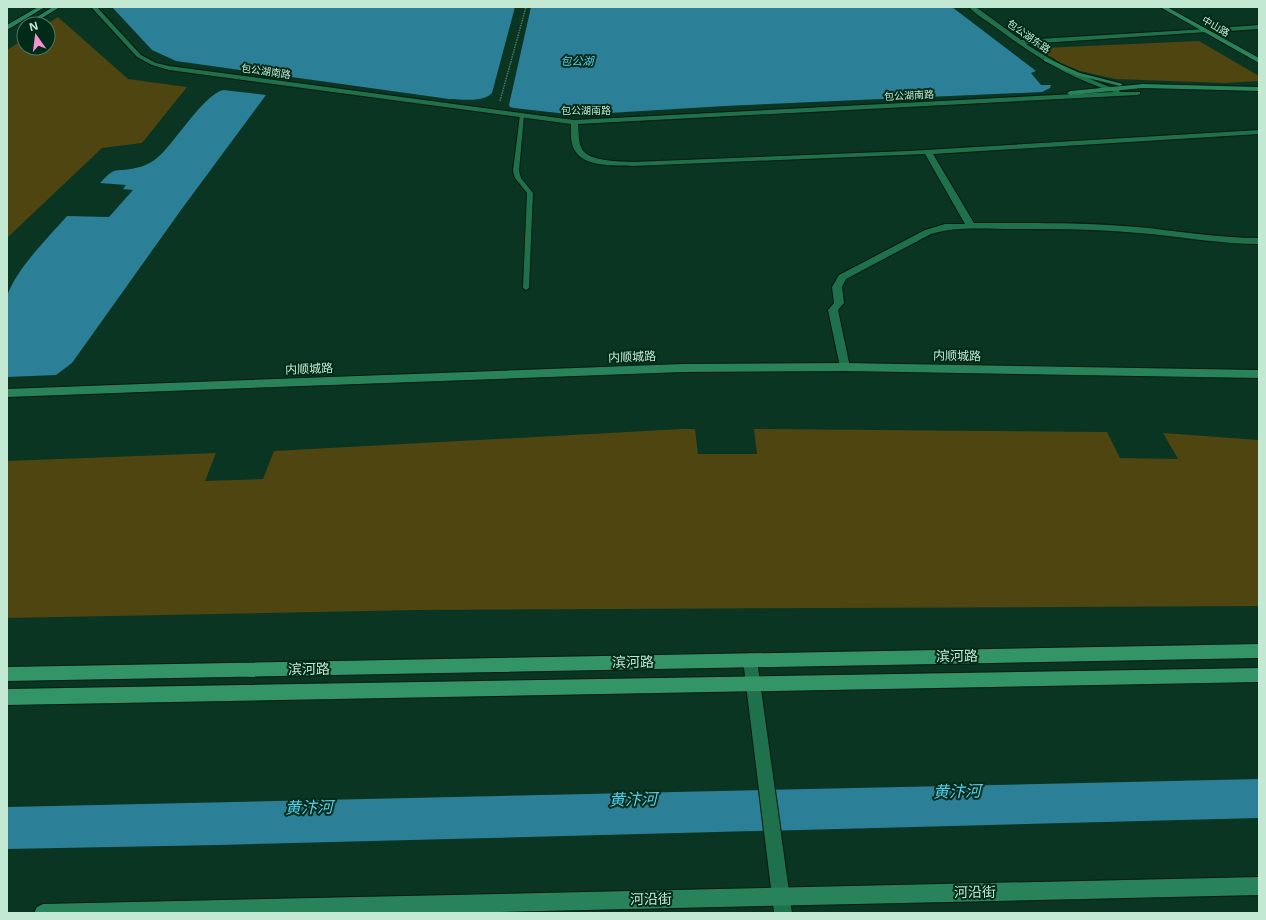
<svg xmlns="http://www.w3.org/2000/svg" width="1266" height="920" font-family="'Noto Sans','Noto Sans SC',sans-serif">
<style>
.green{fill:#4e4511}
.water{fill:#2b7f96}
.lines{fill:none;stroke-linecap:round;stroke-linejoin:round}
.lane-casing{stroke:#031a0e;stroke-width:2}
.street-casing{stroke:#031a0e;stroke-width:2}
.secondary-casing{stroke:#031a0e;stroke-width:2}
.primary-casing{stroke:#031a0e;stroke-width:2}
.path{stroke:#4c7561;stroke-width:1.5;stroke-dasharray:1.5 1;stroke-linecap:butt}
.lane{fill:#1f714c;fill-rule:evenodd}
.street{fill:#1f714c;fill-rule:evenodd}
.secondary{fill:#29835a;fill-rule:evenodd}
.primary{fill:#339467;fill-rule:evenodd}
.labels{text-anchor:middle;stroke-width:4;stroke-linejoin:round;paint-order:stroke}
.far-street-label{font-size:10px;fill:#c4e9d3;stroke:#002b18}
.far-water-label{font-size:11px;font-style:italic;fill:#58d0f1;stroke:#002b18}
.street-label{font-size:12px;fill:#c4e9d3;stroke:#002b18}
.near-street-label{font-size:14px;fill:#c4e9d3;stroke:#002b18}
.near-water-label{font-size:16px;font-style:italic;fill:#58d0f1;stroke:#002b18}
</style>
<rect width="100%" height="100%" fill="#0a3522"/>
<path class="green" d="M58,17L128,79L187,87L142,143L102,148L7,238V50L24,39V48H48V24H47Z
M1199,41L1259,76V81L1225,83L1115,79L1080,71L1061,63L1039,50L1043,48Z
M682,429H695L698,454H757L754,429L1107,432L1120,458L1178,459L1163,433L1259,440V606L417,610L7,618V461L216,453L205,481L263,479L274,451Z"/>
<path class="water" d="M112,7H515L492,93C482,103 463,99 449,99L176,61L152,50Z
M531,7H952L1036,71L1031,73L1041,85H1051L1050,88L1042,92L725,106L576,115L514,108L510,107L509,105Z
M223,90L266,95L181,210L72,363L56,375L7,377V296C16,269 48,238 67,216L109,217L133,190L123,189L126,185L100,183C104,179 109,173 114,171C116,170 120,170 123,170C135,169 148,166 157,158C176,142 202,96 223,90Z
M1259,779V818L218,845L7,849V807Z"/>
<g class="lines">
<defs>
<path id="lane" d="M520,115L524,116L519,171L521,178L533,193L529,288L526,290L523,288L527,193L515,178L513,171Z"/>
<path id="street" d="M91,7H97L141,55L156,63L169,66L574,120L1114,92C1071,79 1034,56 998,29C989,22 977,16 969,7H976L1021,40L1206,29L1209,31L1208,32L1026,44C1056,63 1085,79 1119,90L1120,92H1140V94L1138,95L578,124C579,132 578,142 582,149C589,162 620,161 633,162L908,151L1259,130V134L933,154L974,223C1029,223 1083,222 1138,227C1178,231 1218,238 1259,238V244C1218,244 1178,236 1138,233C1096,229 1055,229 1013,229C986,229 957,226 931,234L846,279L842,287L844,303L838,310L850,367L849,370H841L840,367L828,310L834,303L832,287L839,275L925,230L945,224H965L925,154L633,166C615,165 583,168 574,149C570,142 571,132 571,124L169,70L152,65L137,57Z
M1259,25V29L1215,32L1212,30L1215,28Z
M750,653L755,655L757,660L792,913H774L743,660L745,655Z"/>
<path id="secondary" d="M38,7H45L7,30V25Z
M53,7H60L37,21L32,20Z
M1160,7H1167L1259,58V63Z
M1044,59H1048L1080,73L1123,84L1120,86L1076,75L1044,61Z
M1143,84L1259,87V91L1143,88L1070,95L1067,93L1070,91Z
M845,363L1259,370V378L845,371L683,372L7,397V389L683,364Z
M1259,877V895L452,913H34L37,907L43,904Z"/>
<path id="primary" d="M1259,644V658L7,681V667Z
M1259,668V682L7,705V689Z"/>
</defs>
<use href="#lane" class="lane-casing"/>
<use href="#street" class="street-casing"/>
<use href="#secondary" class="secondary-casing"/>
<use href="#primary" class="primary-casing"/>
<path class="path" d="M500,101L526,7"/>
<use href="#lane" class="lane"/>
<use href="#street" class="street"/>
<use href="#secondary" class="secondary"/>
<use href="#primary" class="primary"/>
</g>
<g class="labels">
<g class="far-street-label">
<text transform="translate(1216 26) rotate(30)" y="4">中山路</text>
<text transform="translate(1029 36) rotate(35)" y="4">包公湖东路</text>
<text transform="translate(266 71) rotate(8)" y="4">包公湖南路</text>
<text transform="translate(909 95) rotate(-3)" y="4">包公湖南路</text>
<text x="586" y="114">包公湖南路</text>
</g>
<g class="far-water-label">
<text x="577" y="65">包公湖</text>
</g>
<g class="street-label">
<text transform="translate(957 356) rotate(1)" y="4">内顺城路</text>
<text transform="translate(632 357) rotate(-2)" y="4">内顺城路</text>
<text transform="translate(309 369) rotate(-2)" y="4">内顺城路</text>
</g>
<g class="near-street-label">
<text transform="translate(957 656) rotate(-1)" y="5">滨河路</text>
<text transform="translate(633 662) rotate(-1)" y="5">滨河路</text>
<text transform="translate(309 669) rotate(-1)" y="5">滨河路</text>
<text transform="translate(975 892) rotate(-1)" y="5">河沿街</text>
<text transform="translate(651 899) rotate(-1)" y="5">河沿街</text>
</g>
<g class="near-water-label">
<text transform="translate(957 791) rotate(-1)" y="6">黄汴河</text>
<text transform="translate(633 799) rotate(-1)" y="6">黄汴河</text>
<text transform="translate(309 807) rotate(-1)" y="6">黄汴河</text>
</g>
</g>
<rect width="1266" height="920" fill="none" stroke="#c4e9d3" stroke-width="16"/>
<g transform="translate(36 36) rotate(346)"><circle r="19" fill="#002b18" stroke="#4e7763"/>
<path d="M0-3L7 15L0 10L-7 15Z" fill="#f391d5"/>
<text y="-6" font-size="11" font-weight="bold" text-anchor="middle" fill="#c4e9d3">N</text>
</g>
</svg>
